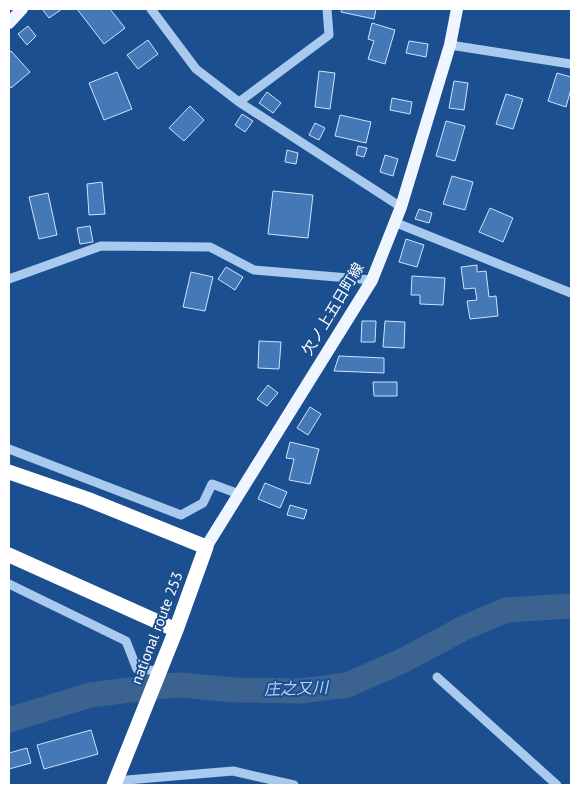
<svg xmlns="http://www.w3.org/2000/svg" width="580" height="794" font-family="'PT Sans','Noto Sans JP',sans-serif">
<style>
.lines{fill:none;stroke-linecap:round;stroke-linejoin:round}
.river{stroke:#3c6290;stroke-width:25}
.building{fill:#4478b7;stroke:#cfe3fa}
.minor{stroke:#a9c9ee;stroke-width:9}
.major{stroke:#f0f6ff;stroke-width:12}
.highway{stroke:#fff;stroke-width:15}
.labels{text-anchor:middle;stroke-width:4;stroke-linejoin:round;paint-order:stroke}
.street-label{font-size:15px;fill:#fff;stroke:#1b4f8f}
.water-label{font-size:16px;font-style:italic;fill:#b5d3f5;stroke:#1b4f8f}
</style>
<rect width="100%" height="100%" fill="#1b4f8f"/>
<g class="lines">
<path class="river" d="M9,720L90,695L163,686L180,685L235,690L300,691L347,685L402,661L464,628L506,610L571,606"/>
</g>
<path class="building" d="M42,9H62L49,18Z
M77,9H110L125,28L104,44Z
M342,9H376L374,19L341,12Z
M372,23L395,30L385,64L368,59L374,41L368,39Z
M28,26L36,36L27,45L18,34Z
M148,40L158,54L138,69L127,55Z
M409,41L428,44L426,57L406,53Z
M11,51L30,72L11,88L9,85V53Z
M319,71L335,73L330,109L315,107Z
M117,72L132,109L104,120L89,83Z
M557,73L571,77V89L566,107L548,101Z
M454,81L468,83L464,110L449,108Z
M267,92L281,103L273,113L259,103Z
M506,94L523,99L513,129L496,124Z
M392,98L412,102L410,114L390,110Z
M190,106L204,120L184,141L169,128Z
M242,114L253,121L245,132L235,125Z
M340,115L371,122L366,143L335,136Z
M446,121L465,126L455,161L436,156Z
M315,123L325,128L319,140L309,135Z
M358,146L367,148L364,157L356,155Z
M287,150L298,153L296,164L285,162Z
M385,155L398,159L393,176L380,172Z
M452,176L473,182L465,210L443,204Z
M102,182L105,214L89,215L87,184Z
M273,191L313,195L308,238L268,234Z
M48,193L57,235L39,239L29,197Z
M490,208L513,218L503,242L479,232Z
M419,209L432,213L429,223L415,219Z
M90,226L93,242L80,244L77,228Z
M406,239L424,245L417,267L399,262Z
M477,265V272L486,271L489,297L496,296L498,316L470,319L467,301L477,300L475,288L464,289L461,267Z
M226,267L243,277L235,290L218,279Z
M191,272L213,277L205,311L183,307Z
M412,276L445,278L443,305L420,304V295H411Z
M362,321H376L375,342H361Z
M385,321L405,322L404,348L383,347Z
M259,341L281,342L279,369L258,368Z
M339,356L384,358V373L334,371Z
M373,382H397V396H374Z
M268,385L278,393L267,406L257,399Z
M310,407L321,414L308,435L297,428Z
M290,442L319,449L310,484L289,480L294,459L286,458Z
M265,483L287,492L280,508L258,499Z
M290,505L307,510L304,519L287,515Z
M91,730L98,754L44,769L37,745Z
M27,748L31,763L9,769V753Z"/>
<g class="lines">
<path class="minor" d="M151,9L196,69L239,102L401,207
M450,45L571,64
M239,102L329,35L327,9
M394,222L571,293
M9,279L101,246L210,247L254,270L372,280
M9,449L181,515L203,503L212,484L239,494
M9,584L126,641L137,669L160,671
M437,677L557,785
M115,781L233,771L294,785"/>
<path class="major" d="M9,23L22,9
M206,547L372,280L401,207L450,45L457,9"/>
<path class="highway" d="M9,472L87,499L206,547L176,630L114,785
M9,555L176,630"/>
</g>
<g class="labels">
<g class="street-label">
<text transform="translate(333 309) rotate(-59)" y="5">欠ノ上五日町線</text>
<text transform="translate(157 628) rotate(-69)" y="5">national route 253</text>
</g>
<g class="water-label">
<text transform="translate(296 688) rotate(-2)" y="6">庄之又川</text>
</g>
</g>
<rect width="580" height="794" fill="none" stroke="#ffffff" stroke-width="20"/>
</svg>
